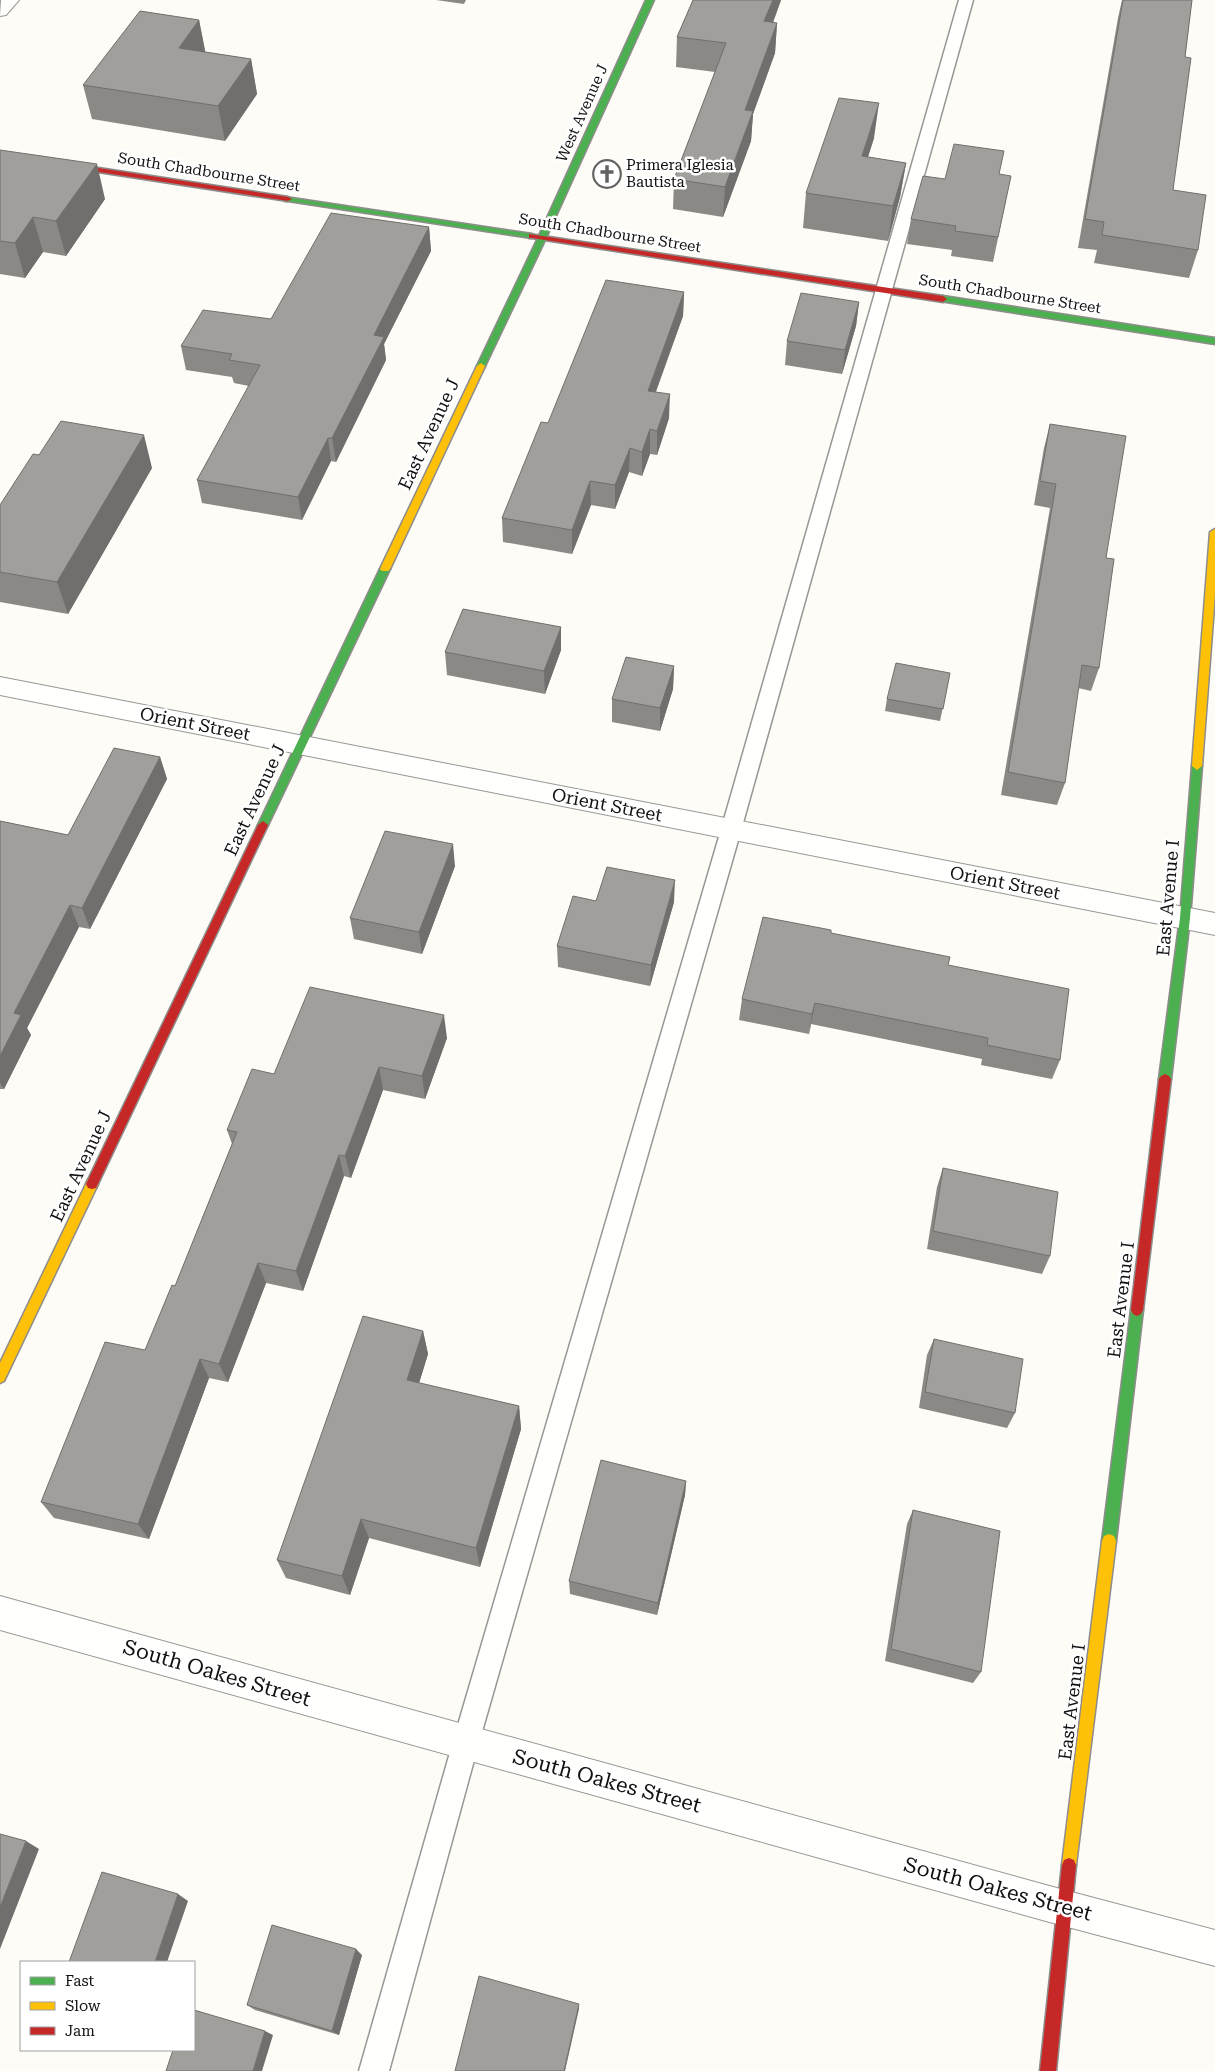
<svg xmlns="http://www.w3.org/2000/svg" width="1215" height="2071" font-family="'Roboto Serif',serif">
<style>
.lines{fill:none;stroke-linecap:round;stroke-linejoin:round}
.lane-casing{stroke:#979795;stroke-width:3}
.street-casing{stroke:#979795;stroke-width:2}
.fast-casing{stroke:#8e8d8b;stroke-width:3}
.slow-casing{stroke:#8e8d8b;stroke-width:3}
.jam-casing{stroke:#8e8d8b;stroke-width:3}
.lane{fill:#fffffe;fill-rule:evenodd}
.street{fill:#fffffe;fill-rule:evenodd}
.fast{fill:#4caf50;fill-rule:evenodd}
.slow{fill:#ffc107;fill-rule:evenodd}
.jam{fill:#c62828;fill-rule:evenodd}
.wall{fill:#8a8986}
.shaded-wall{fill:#716f6d}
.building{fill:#a19f9c;stroke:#716f6d}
.labels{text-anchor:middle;stroke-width:5;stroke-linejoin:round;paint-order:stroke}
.far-street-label{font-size:15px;fill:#111;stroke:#fff}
.far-poi-label{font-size:15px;fill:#111;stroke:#fff;text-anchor:start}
.street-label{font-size:18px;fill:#111;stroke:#fff}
.near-street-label{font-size:21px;fill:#111;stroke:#fff}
</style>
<rect width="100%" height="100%" fill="#fdfcf7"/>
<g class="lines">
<defs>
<path id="lane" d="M959,0H973L741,830L479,1742L389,2071H359L453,1742L721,830Z"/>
<path id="street" d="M19,0L6,15L0,16L1,0Z
M0,677L1215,913V935L0,695Z
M0,1596L1064,1890L1215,1930V1966L1064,1926L0,1630Z"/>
<path id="fast" d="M646,0H654L546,238L485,366L484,368H478L477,366L538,238Z
M285,197L532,234L536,236L532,238L288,201H285Z
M943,296L1215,338V344L940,301L939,299Z
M385,566L390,569L268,825L263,829L259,828L258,825L380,569Z
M1197,762L1202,766L1190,918L1171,1079L1169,1082L1165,1084L1161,1082L1159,1079L1180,918L1192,766Z
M1137,1304L1141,1306L1143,1310L1116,1541L1114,1546L1109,1548L1104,1546L1102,1541L1131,1310L1133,1306Z"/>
<path id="slow" d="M481,363L485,366L390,569L388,571H382L380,569L477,366Z
M1215,529V593L1202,766L1197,770L1192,766L1210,532Z
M92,1179L96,1180L98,1184L4,1381L0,1383V1363L88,1180Z
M1109,1534L1114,1536L1116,1541L1076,1865L1074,1870L1069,1872L1064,1870L1062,1865L1102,1541L1104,1536Z"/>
<path id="jam" d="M0,153L288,197L292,199L288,201L0,157Z
M529,234L943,296L947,299L943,302L532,238H529Z
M263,821L268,825L96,1188L92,1189L88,1188L86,1184L88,1180L258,825Z
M1165,1074L1169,1076L1171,1079L1143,1310L1141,1314L1137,1316L1133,1314L1131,1310L1159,1079L1161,1076Z
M1069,1858L1074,1860L1076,1865L1056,2071H1040L1062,1865L1064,1860Z"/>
</defs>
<use href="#lane" class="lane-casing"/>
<use href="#street" class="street-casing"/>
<use href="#fast" class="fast-casing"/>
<use href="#slow" class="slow-casing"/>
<use href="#jam" class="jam-casing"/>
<use href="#lane" class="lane"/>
<use href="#street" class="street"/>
<use href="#fast" class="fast"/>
<use href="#slow" class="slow"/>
<use href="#jam" class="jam"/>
</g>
<path class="wall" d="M436,0H466L464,4Z
M693,0H781L773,23H777L775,53L753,114L751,141L723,217L673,209L674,179L715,72L676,67L677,37Z
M1122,0H1192L1185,57L1173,190L1198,250L1189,278L1094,263L1097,250L1078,248L1118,18Z
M199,20L205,52L251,59L257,94L225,141L92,119L83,85Z
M874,138L868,157L906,163L900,197L888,241L803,228L806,193Z
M0,150L105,199L66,256L43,252L25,278L0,274Z
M1000,174L1006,200L993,262L951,256L952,250L907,244L911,219L945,179Z
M429,227L431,251L384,344L386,360L336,462L331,461L302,520L202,503L197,480L249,386L234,383L232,377L186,370L181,346L271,319Z
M684,292L683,316L656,392L669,418L657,455L650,454L642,476L629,472L615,509L591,505L572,554L503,542L502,518L548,423Z
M859,302L856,326L842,374L785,365L787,341Z
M1050,424L1106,558L1099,668L1091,691L1078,688L1065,783L1057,805L1001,795L1050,508L1034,505L1044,448Z
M152,468L68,614L0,602V505Z
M561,627V650L545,694L447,675L445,652Z
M674,666L673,689L660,731L612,722V699Z
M950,673L940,721L885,711L887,699Z
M160,757L167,779L90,929L79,927L27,1028L31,1035L4,1089H0V821L68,835Z
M455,866L422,954L354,939L350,918Z
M674,902L650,986L558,967L557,946Z
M831,933L948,965L1060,1060L1052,1079L981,1065L982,1059L811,1024L809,1034L739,1020L742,999Z
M447,1038L425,1099L383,1090L351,1178L344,1176L303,1291L266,1283L228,1382L209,1378L149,1539L54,1518L41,1502L145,1350L175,1286L232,1144L227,1130L274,1074Z
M943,1168L1050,1256L1042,1274L927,1249L937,1187Z
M423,1331L428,1354L419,1383L519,1406L521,1429L480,1567L369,1538L350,1595L286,1578L277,1560Z
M934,1339L1015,1413L1007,1428L919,1408L927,1355Z
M686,1481L685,1495L657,1615L570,1594L569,1581Z
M913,1510L981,1672L973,1683L885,1661L907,1524Z
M362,1955L339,2035L255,2010L247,2005Z"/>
<path class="shaded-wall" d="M773,0H781L762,51L764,21Z
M199,20L206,55L179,48Z
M777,23L775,53L753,114L751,141L723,217L725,187L745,110Z
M251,59L257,94L225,141L218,106Z
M879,103L874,138L857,191L862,156Z
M906,163L900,197L888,241L893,206Z
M97,164L105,199L66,256L56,221Z
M33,217L43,252L25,278L15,243Z
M429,227L431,251L384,344L386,360L336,462L332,438L374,335Z
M684,292L683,316L647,415L648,391Z
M859,302L856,326L842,374L845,350Z
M670,394L669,418L657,455V431Z
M650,429V454L642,476V452Z
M144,435L152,468L68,614L57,582Z
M328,438L331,461L302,520L298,497Z
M630,448L629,472L615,509V485Z
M590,481L591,505L572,554V530Z
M561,627V650L545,694L544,671Z
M674,666L673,689L660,731V708Z
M160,757L167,779L90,929L82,908Z
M453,844L455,866L422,954L419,932Z
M675,880L674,902L650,986L651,965Z
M70,905L79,927L27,1028L31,1035L4,1089L0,1083V1056L14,1013Z
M815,1003L811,1024L809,1034L812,1014Z
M444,1015L447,1038L425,1099L422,1076Z
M379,1067L383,1090L351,1178L345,1156Z
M339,1155L344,1176L303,1291L296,1271Z
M258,1263L266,1283L228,1382L219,1364Z
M423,1331L428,1354L413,1403L407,1380Z
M200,1359L209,1378L149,1539L138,1524Z
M519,1406L521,1429L480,1567L476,1548Z
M686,1481L685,1495L657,1615L658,1603Z
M361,1519L369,1538L350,1595L342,1576Z
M26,1841L39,1849L0,1949V1907Z
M178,1894L188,1901L167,1962H155Z
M356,1949L362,1955L339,2035L332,2031Z
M579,2004V2009L565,2071H564Z
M265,2031L273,2035L262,2071H253Z"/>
<path class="building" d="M693,0H773L764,21L777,23L745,110L753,111L725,187L674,179L726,43L677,37Z
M1123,0H1192L1185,57L1191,58L1173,190L1206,195L1198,250L1102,235L1104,222L1085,219Z
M140,11L199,20L179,48L251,59L218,106L83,85Z
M839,98L879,103L862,156L906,163L893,206L806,193Z
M954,144L1004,151L999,174L1011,176L998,237L955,231L956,226L911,219L923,176L945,179Z
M0,150L97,164L56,221L33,217L15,243L0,241Z
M331,213L429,227L374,335L384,337L332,438H328L298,497L197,480L260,365L229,360L232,354L181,346L203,310L271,319Z
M606,280L684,292L648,391L670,394L657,431L650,429L642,452L630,448L615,485L590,481L572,530L502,518L541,422L548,423Z
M801,293L859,302L845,350L787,341Z
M61,421L144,435L57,582L0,572V505L33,454L39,455Z
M1050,424L1126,436L1106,558L1114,559L1099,668L1082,665L1065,783L1008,772L1056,484L1040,481Z
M463,609L561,627L544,671L445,652Z
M626,657L674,666L660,708L612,699Z
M896,663L950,673L943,709L887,699Z
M114,748L160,757L82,908L70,905L14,1013L21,1015L0,1056V821L68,835Z
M385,831L453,844L419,932L350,918Z
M607,867L675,880L651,965L557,946L573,896L596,901Z
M763,917L831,930V933L950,957L948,965L1069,989L1060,1060L987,1045L988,1038L815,1003L812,1014L742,999Z
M310,987L444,1015L422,1076L379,1067L345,1156L339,1155L296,1271L258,1263L219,1364L200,1359L138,1524L41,1502L105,1342L145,1350L172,1285L175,1286L237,1132L227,1130L252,1069L274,1074Z
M943,1168L1058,1192L1050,1256L933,1231Z
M363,1316L423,1331L407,1380L519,1406L476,1548L361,1519L342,1576L277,1560Z
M934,1339L1023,1359L1015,1413L925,1392Z
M601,1460L686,1481L658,1603L569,1581Z
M913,1510L1000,1531L981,1672L891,1649Z
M0,1834L26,1841L0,1907Z
M102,1872L178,1894L155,1962H69Z
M272,1925L356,1949L332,2031L247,2005Z
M479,1976L579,2004L564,2071H455Z
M194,2010L265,2031L253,2071H166L173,2050H194Z"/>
<defs>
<symbol id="church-ring" viewBox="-11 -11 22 22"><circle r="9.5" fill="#fff" stroke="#646362" stroke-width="1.5"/><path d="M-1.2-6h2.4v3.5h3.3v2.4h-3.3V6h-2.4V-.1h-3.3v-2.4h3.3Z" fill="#646362"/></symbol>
</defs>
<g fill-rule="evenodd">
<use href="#church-ring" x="591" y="158" width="32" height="32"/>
</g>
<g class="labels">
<g class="far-street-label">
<text transform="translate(582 113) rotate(-66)" y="5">West Avenue J</text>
<text transform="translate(209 172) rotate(9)" y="5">South Chadbourne Street</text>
<text transform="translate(610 233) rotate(9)" y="5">South Chadbourne Street</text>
<text transform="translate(1010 294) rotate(9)" y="5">South Chadbourne Street</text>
</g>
<g class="far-poi-label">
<text x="626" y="170">Primera Iglesia<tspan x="626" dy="17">Bautista</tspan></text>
</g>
<g class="street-label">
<text transform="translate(429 434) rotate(-65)" y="6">East Avenue J</text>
<text transform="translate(195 724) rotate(11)" y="6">Orient Street</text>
<text transform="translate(255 800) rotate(-65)" y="6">East Avenue J</text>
<text transform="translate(607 805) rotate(11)" y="6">Orient Street</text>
<text transform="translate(1005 883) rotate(11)" y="6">Orient Street</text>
<text transform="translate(1168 898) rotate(-85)" y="6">East Avenue I</text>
<text transform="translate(81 1166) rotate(-65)" y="6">East Avenue J</text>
<text transform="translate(1121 1300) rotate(-83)" y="6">East Avenue I</text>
<text transform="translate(1072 1702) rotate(-83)" y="6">East Avenue I</text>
</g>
<g class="near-street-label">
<text transform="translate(217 1673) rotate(16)" y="7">South Oakes Street</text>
<text transform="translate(607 1781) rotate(15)" y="7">South Oakes Street</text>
<text transform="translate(998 1889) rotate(15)" y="7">South Oakes Street</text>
</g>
</g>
<rect x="20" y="1961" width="175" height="90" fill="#ffffff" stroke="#a0a0a0"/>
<rect x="30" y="1977" width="25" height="8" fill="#4caf50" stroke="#a0a0a0"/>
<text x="65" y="1986" font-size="15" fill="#111111">Fast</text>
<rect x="30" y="2002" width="25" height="8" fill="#ffc107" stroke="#a0a0a0"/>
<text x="65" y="2011" font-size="15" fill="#111111">Slow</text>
<rect x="30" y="2027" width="25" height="8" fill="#c62828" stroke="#a0a0a0"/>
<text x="65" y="2036" font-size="15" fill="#111111">Jam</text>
</svg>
